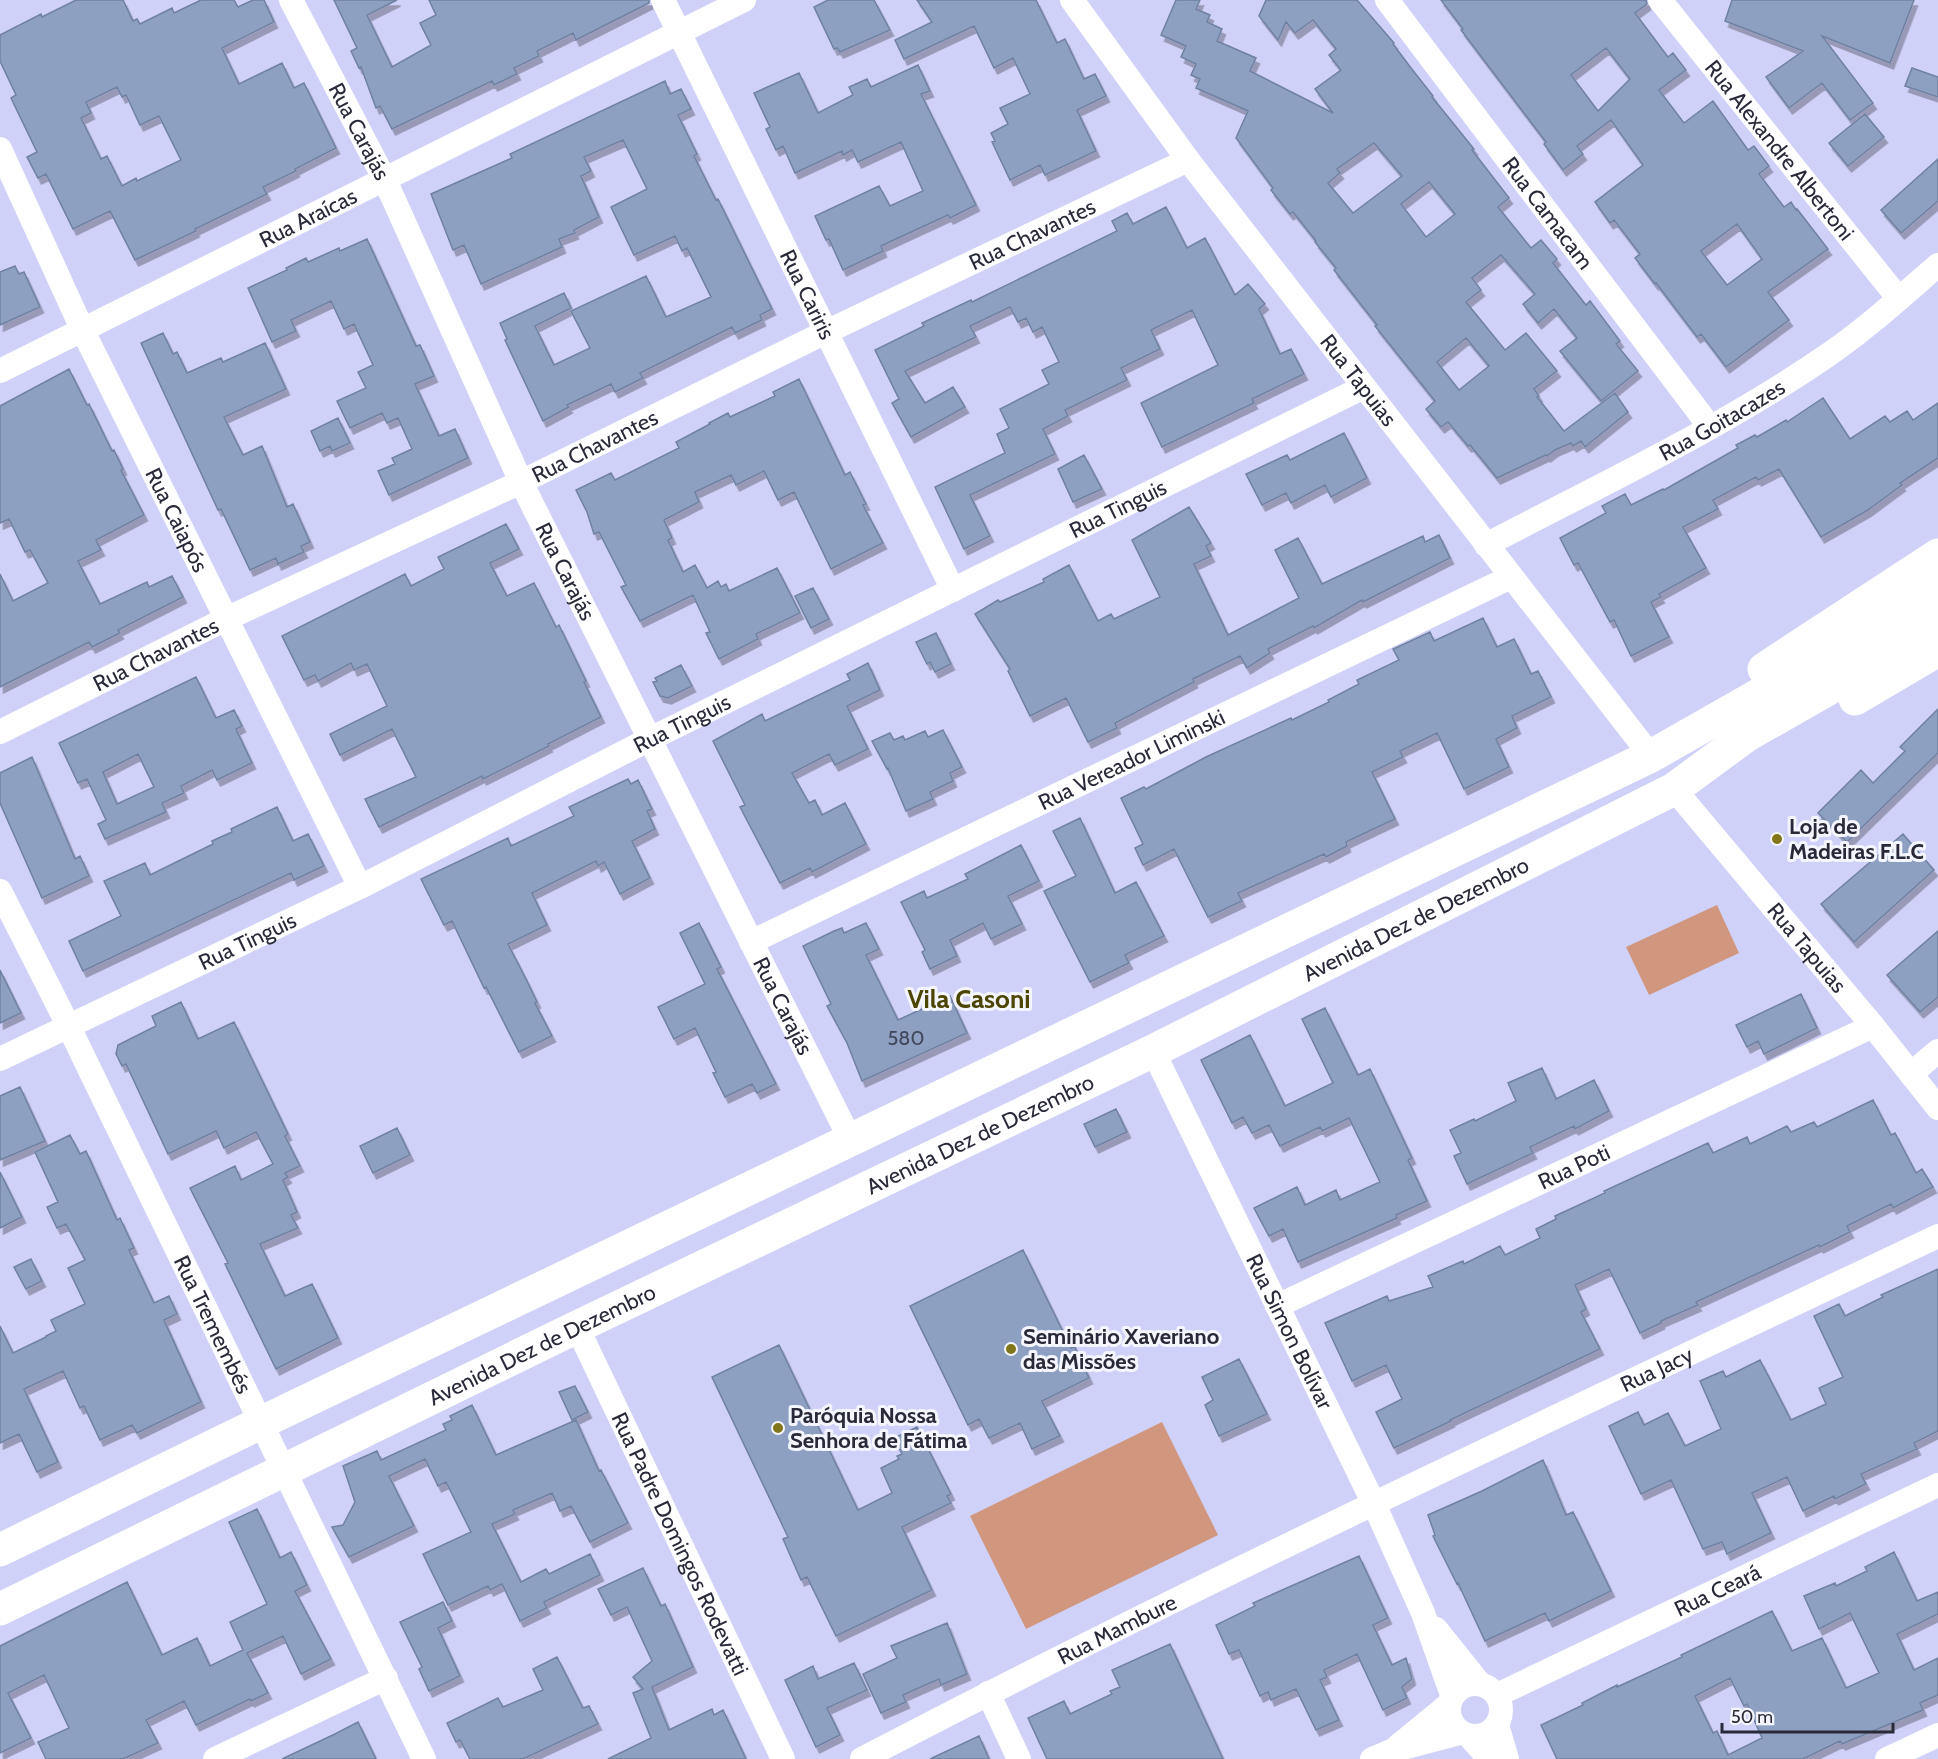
<svg xmlns="http://www.w3.org/2000/svg" width="1938" height="1759" font-family="Cabin,sans-serif">
<style>
.green{fill:#d1967e}
.building{fill:#8ea0c2;stroke:#7081a1;stroke-width:1.5;fill-rule:evenodd;filter:url(#shadow)}
.lines{fill:none;stroke-linecap:round;stroke-linejoin:round}
.minor{stroke:#fff;stroke-width:24}
.highway{stroke:#fff;stroke-width:33}
.poi-dot{fill:#81761a;stroke:#f4f5fd;stroke-width:2}
.labels{text-anchor:middle;stroke-width:6;stroke-linejoin:round;paint-order:stroke}
.number-label{font-size:20px;fill:#42485b}
.street-label{font-size:22px;fill:#292a39;stroke:#f4f5fd}
.poi-label{font-size:22px;font-weight:bold;fill:#292a39;stroke:#f4f5fd;text-anchor:start}
.quarter-label{font-size:26px;font-weight:bold;fill:#4d4603;stroke:#f4f5fd}
</style>
<defs>
<filter id="shadow"><feDropShadow dx="3.5" dy="6" stdDeviation="0" flood-color="#0004"/></filter>
</defs>
<rect width="100%" height="100%" fill="#cfd1f8"/>
<path class="green" d="M1717,905L1739,953L1649,995L1626,947Z
M1162,1422L1218,1535L1026,1629L970,1516Z"/>
<path class="building" d="M76,0H123L133,21L137,19L140,24L172,8L174,13L201,0H234L238,7L253,0H264L274,22L222,48L239,84L282,63L294,88L304,83L336,148L295,169L296,171L263,187L267,194L195,229L196,231L135,260L110,211L73,229L46,174L38,178L27,157L37,152L11,98L16,95L0,61V35L41,14L42,17ZM117,87L122,97L126,95L140,125L159,116L181,160L137,181L136,178L122,186L107,156L101,159L81,118L91,113L86,102Z
M334,0H397L367,15L392,67L431,45L420,23L436,15L429,0H649V3L576,40L573,33L537,51L539,56L514,68L517,74L494,85L492,81L392,129L380,106L376,108L361,67L359,68L351,51L357,48Z
M828,0H874L890,30L840,52L837,48L834,49L814,7Z
M917,0H1036L1057,43L1065,39L1084,79L1095,74L1106,96L1077,110L1096,151L1045,175L1040,165L1010,180L992,142L995,141L991,133L1008,124L1000,108L1030,94L1013,58L994,68L974,26L904,59L895,40L932,22Z
M1176,0H1200L1196,9L1210,15L1207,22L1222,29L1217,41L1256,58L1250,71L1333,113L1315,89L1341,70L1329,55L1336,49L1313,20L1295,33L1286,22L1278,40L1259,16L1266,0H1357L1394,43L1393,44L1411,68L1433,96L1432,97L1474,149L1472,150L1509,198L1498,207L1531,248L1541,240L1557,259L1553,263L1586,305L1590,301L1620,341L1616,344L1638,371L1601,401L1560,351L1577,338L1554,309L1538,323L1523,304L1535,294L1501,255L1472,278L1481,290L1466,302L1505,350L1526,333L1557,371L1534,389L1539,396L1537,397L1564,431L1615,393L1628,412L1585,447L1581,441L1573,446L1571,443L1555,450L1547,456L1546,455L1497,478L1470,445L1468,446L1448,422L1441,427L1426,409L1435,401L1375,326L1377,325L1334,270L1336,268L1315,242L1316,241L1293,212L1290,214L1271,190L1273,188L1236,138L1248,111L1196,88L1200,79L1191,75L1196,64L1181,57L1186,46L1161,35ZM1374,143L1402,176L1353,213L1328,183L1340,173L1337,169ZM1429,182L1455,214L1426,237L1401,204ZM1466,338L1489,366L1459,390L1437,362Z
M1441,0H1646L1647,4L1635,13L1668,57L1673,53L1686,70L1659,90L1684,123L1713,101L1748,150L1754,146L1769,166L1759,174L1784,207L1791,202L1796,210L1797,209L1828,249L1768,292L1789,320L1726,367L1701,334L1697,337L1656,283L1655,284L1635,258L1640,254L1614,220L1610,223L1595,202L1643,165L1611,120L1577,146L1583,154L1563,170L1544,144L1546,142L1461,30L1463,29ZM1606,48L1630,79L1598,111L1571,75ZM1737,224L1762,259L1727,285L1701,251Z
M1732,0H1914L1890,63L1822,36L1873,103L1850,120L1822,83L1789,108L1766,77L1803,51L1725,21Z
M918,65L930,91L921,94L976,205L950,218L948,215L881,246L883,251L843,270L829,239L826,240L815,216L879,186L890,206L923,191L901,142L858,162L852,150L843,155L842,151L795,173L783,146L776,150L766,129L770,127L754,93L799,73L818,113L853,95L849,87L867,79L871,87Z
M1912,68L1938,77V97L1905,86Z
M665,81L670,94L681,89L691,109L678,115L697,154L694,156L716,200L718,199L772,309L760,315L762,320L735,333L732,327L640,373L643,378L615,392L611,384L567,405L569,407L543,421L505,340L507,339L500,323L564,293L571,308L535,326L554,365L590,348L571,311L646,276L666,317L711,297L687,248L682,251L675,236L634,255L611,207L647,189L623,140L584,157L591,171L581,176L599,217L574,230L575,233L559,239L562,247L481,284L464,245L453,250L431,194L512,158L510,154Z
M1865,114L1884,137L1848,166L1829,143Z
M1938,159V201L1901,233L1881,210Z
M1166,207L1187,248L1205,238L1235,295L1248,284L1265,304L1259,309L1280,354L1291,349L1304,374L1252,399L1254,403L1162,447L1141,403L1218,365L1192,310L1151,330L1160,349L1121,368L1127,380L1065,410L1068,416L1043,429L1055,454L970,495L990,536L964,549L935,487L1005,453L997,434L1009,428L1000,409L1049,384L1042,370L1059,362L1042,327L1033,332L1026,318L1018,322L1010,307L970,326L976,337L905,371L925,403L953,387L965,407L911,437L892,403L899,399L875,350L924,326L922,323L971,300L972,302L1117,231L1112,221L1127,213L1133,224Z
M367,239L416,346L420,345L434,376L415,384L439,436L455,429L468,458L389,495L378,471L395,464L392,458L412,449L398,418L387,423L382,413L350,428L337,401L366,388L358,372L373,365L354,324L344,329L331,301L291,320L296,331L272,342L248,288L287,270L286,268L306,258L308,262L339,248L340,251Z
M15,266L19,274L24,272L40,307L0,325V272Z
M163,333L173,354L177,352L187,373L221,358L223,362L265,343L286,389L224,417L243,455L262,446L287,507L293,504L310,542L301,546L304,552L278,564L276,558L250,570L221,509L218,510L141,343Z
M69,369L87,405L89,404L112,451L114,450L123,469L121,470L144,515L96,540L101,550L78,561L100,604L147,582L149,587L172,576L183,597L118,630L120,633L92,647L89,642L0,687V574L13,601L48,583L30,550L25,552L9,519L0,523V406Z
M799,379L845,475L850,472L866,504L863,505L883,543L831,569L794,492L778,500L764,471L736,485L731,475L695,492L699,502L664,520L672,538L668,540L683,572L695,565L707,588L718,581L721,587L726,584L729,591L777,568L800,613L756,634L758,639L719,659L706,633L710,632L693,595L640,621L621,587L626,585L599,532L594,534L587,512L576,490L611,473L615,480L679,448L676,442L710,424L709,423L728,413L730,417L775,396L773,392Z
M1823,398L1850,439L1885,416L1890,422L1907,411L1913,420L1938,403V458L1900,483L1902,485L1868,510L1821,537L1779,469L1758,480L1756,477L1713,500L1718,509L1683,527L1706,568L1659,594L1661,597L1651,602L1669,637L1631,656L1614,620L1610,622L1578,563L1574,565L1560,538L1606,513L1602,506L1625,494L1631,505L1663,489L1664,490L1738,448L1736,445L1755,435L1757,437L1786,420L1787,422Z
M338,418L350,443L332,451L330,446L320,451L311,431Z
M1344,433L1367,478L1331,497L1325,485L1291,503L1286,493L1262,505L1246,474L1287,455L1290,460Z
M1084,455L1102,489L1073,502L1058,469Z
M1189,507L1211,543L1206,546L1211,556L1194,564L1228,635L1299,598L1275,550L1298,538L1322,584L1423,536L1425,542L1439,535L1450,558L1363,602L1362,600L1314,628L1313,626L1268,649L1270,653L1247,668L1240,656L1193,679L1194,682L1115,723L1117,728L1088,742L1066,698L1030,716L1008,671L1010,669L975,614L998,600L1000,602L1044,582L1043,579L1069,565L1098,621L1111,614L1114,619L1160,597L1132,540Z
M506,524L519,549L490,563L507,596L534,583L556,627L559,625L586,681L584,682L601,717L548,744L549,746L483,779L482,776L379,827L365,799L416,777L392,729L340,755L330,734L387,706L367,664L354,670L351,663L318,681L315,675L304,680L282,636L405,574L411,586L444,569L438,557Z
M813,588L829,619L811,628L795,596Z
M1483,618L1497,647L1514,639L1531,674L1538,671L1551,697L1512,716L1517,728L1496,739L1509,767L1464,789L1437,733L1400,751L1403,757L1372,772L1395,819L1346,842L1347,846L1326,857L1324,854L1238,893L1242,901L1208,917L1174,849L1143,865L1135,848L1143,844L1121,798L1144,787L1146,789L1206,757L1291,718L1292,720L1329,702L1328,700L1359,684L1357,680L1399,660L1393,649L1430,632L1434,641Z
M936,633L951,664L935,672L930,662L927,664L916,642Z
M868,663L880,690L847,706L868,749L835,765L829,754L792,773L809,803L815,800L822,815L845,803L866,844L812,872L810,868L780,883L740,807L745,805L713,741L762,714L765,721L850,680L847,674Z
M681,665L692,686L668,698L660,696L653,682L657,681L655,678Z
M196,677L216,718L234,710L242,726L236,729L252,763L217,780L212,770L181,786L184,793L162,803L166,812L105,839L98,824L106,820L87,779L78,783L59,743ZM138,754L154,787L117,804L103,772Z
M1938,709V753L1847,842L1818,813L1861,770L1873,783L1905,751L1900,747Z
M943,730L962,767L950,773L953,781L930,792L933,799L906,811L888,768L887,769L872,741L890,733L894,740L903,736L905,740L925,731L928,737Z
M32,757L75,859L80,856L89,876L42,898L0,803V773Z
M628,779L631,784L638,780L652,809L647,811L655,829L632,841L650,878L620,894L604,862L598,866L596,861L532,893L547,925L508,944L526,979L537,1002L535,1003L552,1036L519,1052L486,987L484,988L452,921L444,925L421,879L508,838L511,846L574,816L569,807Z
M277,807L293,841L308,834L324,866L294,880L291,873L83,971L69,941L121,916L104,881L145,863L150,875L213,844L212,841L232,832L231,829Z
M1080,818L1115,893L1136,882L1164,936L1125,955L1129,963L1090,982L1044,891L1076,876L1053,831Z
M1903,834L1934,870L1854,942L1821,904Z
M1021,845L1039,881L1008,896L1022,924L991,939L983,923L950,940L957,956L930,969L922,952L925,950L901,902L924,891L927,898L968,879L965,874Z
M699,923L721,967L717,969L776,1084L757,1093L752,1084L725,1097L713,1073L716,1072L695,1028L674,1039L658,1007L705,984L680,933Z
M866,923L879,949L866,955L898,1020L950,996L967,1033L862,1081L847,1043L827,1006L831,1004L803,946L834,931L842,928L844,933Z
M1938,931V997L1920,1012L1887,975Z
M0,970L21,1013L0,1023Z
M1801,994L1817,1028L1764,1054L1758,1041L1747,1047L1736,1025Z
M181,1002L198,1039L234,1022L288,1134L285,1136L300,1166L285,1173L288,1177L283,1180L297,1212L291,1215L298,1228L260,1244L285,1296L312,1284L338,1338L276,1369L225,1264L228,1263L190,1188L235,1166L241,1180L273,1164L256,1132L224,1148L216,1131L168,1154L126,1064L122,1066L116,1054L118,1045L156,1026L152,1016Z
M1325,1008L1358,1075L1370,1069L1412,1158L1408,1160L1427,1201L1396,1215L1397,1218L1298,1262L1283,1229L1269,1236L1254,1208L1297,1187L1305,1205L1336,1190L1340,1200L1380,1182L1349,1118L1322,1131L1320,1127L1280,1146L1269,1125L1252,1133L1243,1117L1232,1123L1201,1060L1250,1035L1285,1106L1333,1083L1302,1019Z
M1542,1068L1556,1099L1594,1080L1609,1111L1575,1129L1574,1126L1530,1147L1533,1153L1467,1184L1454,1156L1461,1153L1450,1130L1474,1119L1475,1121L1516,1101L1508,1083Z
M20,1087L45,1141L0,1160V1096Z
M1873,1100L1891,1135L1895,1133L1916,1173L1922,1169L1933,1187L1893,1208L1891,1204L1847,1226L1850,1232L1820,1247L1819,1245L1696,1302L1698,1305L1661,1321V1323L1640,1333L1609,1269L1575,1285L1586,1309L1581,1312L1600,1349L1450,1420L1451,1421L1394,1448L1376,1412L1402,1399L1386,1365L1352,1381L1325,1323L1387,1296L1389,1301L1433,1287L1428,1276L1463,1261L1464,1264L1500,1246L1505,1255L1540,1238L1536,1229L1556,1219L1555,1216L1605,1193L1604,1191L1708,1143L1713,1153L1747,1137L1750,1144L1787,1126L1791,1132L1814,1122L1817,1127Z
M1116,1109L1127,1132L1095,1147L1084,1124Z
M397,1128L410,1155L373,1173L360,1146Z
M70,1135L80,1154L86,1151L117,1220L120,1218L134,1248L129,1250L154,1303L169,1296L177,1314L164,1320L201,1402L137,1433L132,1425L100,1440L84,1406L80,1408L63,1371L24,1389L58,1462L37,1472L19,1434L0,1443V1326L13,1353L46,1337V1336L56,1331L51,1320L85,1304L68,1268L85,1260L66,1224L57,1228L47,1207L58,1202L35,1152Z
M0,1172L22,1217L0,1228Z
M1023,1250L1071,1348L1075,1347L1089,1378L1042,1401L1060,1436L1032,1449L1020,1423L989,1438L979,1419L968,1425L910,1306Z
M31,1259L42,1281L26,1289L14,1267Z
M1938,1269V1431L1914,1443L1917,1449L1861,1474L1866,1484L1835,1499L1834,1496L1803,1511L1787,1477L1752,1493L1771,1533L1727,1554L1722,1542L1703,1549L1671,1480L1641,1494L1609,1426L1638,1412L1644,1425L1668,1413L1685,1446L1721,1429L1700,1381L1723,1371L1726,1377L1760,1360L1791,1420L1826,1404L1819,1388L1843,1377L1814,1316L1839,1304L1845,1316L1883,1297L1881,1295Z
M779,1345L858,1510L892,1493L881,1468L899,1459L897,1456L902,1454L894,1438L917,1427L951,1494L947,1496L951,1503L902,1527L932,1590L836,1636L807,1577L801,1580L783,1539L788,1537L712,1377Z
M1239,1359L1267,1414L1219,1436L1205,1405L1213,1400L1202,1377Z
M575,1386L588,1412L572,1420L559,1392Z
M472,1405L496,1455L576,1420L599,1471L601,1470L628,1523L590,1542L571,1506L560,1511L552,1493L513,1510L515,1514L492,1524L521,1582L546,1569L549,1574L590,1554L600,1575L544,1602L547,1608L520,1621L502,1584L490,1590L488,1586L448,1605L423,1554L471,1532L446,1482L438,1486L425,1459L389,1476L414,1526L349,1557L332,1527L343,1525L355,1502L343,1466L377,1451L381,1460L446,1430L443,1424L452,1420L450,1416Z
M1543,1460L1566,1515L1573,1512L1611,1591L1549,1621L1545,1613L1485,1641L1458,1583L1457,1584L1433,1536L1435,1535L1428,1515L1482,1491Z
M257,1509L280,1558L291,1552L307,1585L295,1591L331,1659L301,1674L283,1636L247,1653L268,1693L251,1701L250,1699L196,1725L184,1701L146,1720L158,1743L123,1759H46L38,1742L69,1728L44,1675L8,1693L31,1738L0,1753V1646L127,1582L162,1655L197,1638L210,1666L243,1650L230,1622L267,1604L229,1522Z
M1894,1552L1917,1601L1938,1592V1614L1897,1634L1914,1670L1938,1658V1695L1920,1703L1923,1710L1842,1744L1840,1741L1803,1759H1557L1541,1725L1583,1705L1582,1703L1617,1685V1687L1682,1657L1681,1655L1772,1611L1792,1651L1822,1638L1846,1688L1879,1673L1850,1613L1819,1629L1804,1596L1835,1583L1836,1586L1867,1571L1865,1567ZM1730,1678L1744,1706L1747,1704L1762,1738L1728,1755L1717,1731L1713,1733L1695,1696Z
M1359,1556L1388,1618L1373,1625L1392,1665L1406,1658L1412,1679L1402,1687L1407,1698L1383,1710L1357,1654L1324,1670L1327,1677L1320,1680L1339,1720L1316,1730L1296,1689L1271,1700L1268,1692L1260,1696L1239,1650L1229,1654L1216,1625L1255,1606L1253,1603Z
M643,1568L661,1606L665,1604L693,1667L652,1687L669,1730L712,1709L714,1715L723,1710L746,1759H608L651,1738L633,1693L643,1689L633,1677L652,1661L627,1607L611,1615L598,1589Z
M443,1602L452,1621L438,1628L460,1676L429,1691L419,1669L422,1667L400,1622Z
M947,1623L967,1674L941,1685L939,1679L903,1695L906,1702L881,1713L863,1674L897,1658L891,1646Z
M1170,1644L1223,1759H1047L1028,1718L1064,1701L1070,1714L1112,1694L1110,1691L1120,1687L1112,1670Z
M557,1657L583,1708L589,1706L598,1724L523,1759H470L460,1740L456,1742L447,1723L498,1698L503,1707L543,1690L533,1669Z
M854,1663L867,1690L827,1708L840,1735L816,1747L785,1680L813,1666L818,1679Z
M358,1722L376,1759H282L335,1734Z
M979,1736L989,1759H930Z"/>
<g class="lines">
<g class="minor">
<path id="s1" d="M291,0L384,178L521,482L850,1139"/>
<path id="s2" d="M663,0L953,590"/>
<path id="s3" d="M1072,0L1188,160L1651,756"/>
<path id="s4" d="M1387,0L1710,427"/>
<path id="s5" d="M1660,0L1899,299"/>
<path id="s6" d="M0,149L83,331L360,887"/>
<path id="s7" d="M0,371L744,0"/>
<path id="s8" d="M1486,545C1600,485 1718,430 1825,357C1865,330 1902,296 1938,265"/>
<path id="s9" d="M0,732L226,619L521,482L826,332L1188,160"/>
<path id="s10" d="M1674,789L1873,1026L1938,1108"/>
<path id="s11" d="M0,891L68,1025L424,1759"/>
<path id="s12" d="M751,942L1511,577"/>
<path id="s13" d="M1153,1051L1374,1504L1423,1613L1452,1695"/>
<path id="s14" d="M0,1059L360,887L650,739L1364,387"/>
<path d="M1911,1074L1938,1051"/>
<path id="s15" d="M1277,1306L1873,1026"/>
<path id="s16" d="M577,1327L783,1759"/>
<path d="M1436,1629L1480,1684"/>
<circle cx="1475" cy="1710" r="26"/>
<path d="M988,1693L1019,1759"/>
<path id="s17" d="M1497,1695L1938,1485"/>
<path d="M1497,1725L1507,1759"/>
<path d="M1470,1737L1489,1759"/>
<path d="M1398,1746L1448,1705"/>
<path d="M215,1759L386,1678"/>
<path id="s18" d="M862,1759C1215,1574 1578,1407 1938,1236"/>
<path d="M1372,1759L1391,1751L1460,1733"/>
<path d="M1887,1759L1938,1735"/>
</g>
<g class="highway">
<path d="M1764,669L1938,555"/>
<path d="M1855,699L1938,650"/>
<path d="M0,1550L281,1413L1651,756L1862,636L1938,587"/>
<path id="s19" d="M0,1609L577,1327L1153,1051L1674,789L1746,736L1874,663L1938,618"/>
</g>
</g>
<g class="poi-dot">
<circle cx="1777" cy="839" r="6"/>
<circle cx="1011" cy="1349" r="6"/>
<circle cx="778" cy="1428" r="6"/>
</g>
<g class="labels">
<g class="number-label">
<text x="906" y="1045">580</text>
</g>
<g class="street-label">
<text dy="8" stroke="none"><textPath href="#s1" startOffset="148">Rua Carajás</textPath></text>
<text dy="8" stroke="none"><textPath href="#s5" startOffset="192">Rua Alexandre Albertoni</textPath></text>
<text dy="8" stroke="none"><textPath href="#s4" startOffset="267">Rua Camacam</textPath></text>
<text dy="8" stroke="none"><textPath href="#s7" startOffset="344">Rua Araícas</textPath></text>
<text dy="8" stroke="none"><textPath href="#s9" startOffset="1146">Rua Chavantes</textPath></text>
<text dy="8" stroke="none"><textPath href="#s2" startOffset="328">Rua Cariris</textPath></text>
<text dy="8" stroke="none"><textPath href="#s3" startOffset="476">Rua Tapuias</textPath></text>
<text dy="8" stroke="none"><textPath href="#s8" startOffset="267">Rua Goitacazes</textPath></text>
<text dy="8" stroke="none"><textPath href="#s9" startOffset="660">Rua Chavantes</textPath></text>
<text dy="8" stroke="none"><textPath href="#s14" startOffset="1246">Rua Tinguis</textPath></text>
<text dy="8" stroke="none"><textPath href="#s6" startOffset="411">Rua Caiapós</textPath></text>
<text dy="8" stroke="none"><textPath href="#s1" startOffset="634">Rua Carajás</textPath></text>
<text dy="8" stroke="none"><textPath href="#s9" startOffset="174">Rua Chavantes</textPath></text>
<text dy="8" stroke="none"><textPath href="#s14" startOffset="760">Rua Tinguis</textPath></text>
<text dy="8" stroke="none"><textPath href="#s12" startOffset="422">Rua Vereador Liminski</textPath></text>
<text dy="8" stroke="none"><textPath href="#s19" startOffset="1575">Avenida Dez de Dezembro</textPath></text>
<text dy="8" stroke="none"><textPath href="#s14" startOffset="274">Rua Tinguis</textPath></text>
<text dy="8" stroke="none"><textPath href="#s10" startOffset="207">Rua Tapuias</textPath></text>
<text dy="8" stroke="none"><textPath href="#s1" startOffset="1120">Rua Carajás</textPath></text>
<text dy="8" stroke="none"><textPath href="#s19" startOffset="1089">Avenida Dez de Dezembro</textPath></text>
<text dy="8" stroke="none"><textPath href="#s15" startOffset="328">Rua Poti</textPath></text>
<text dy="8" stroke="none"><textPath href="#s11" startOffset="483">Rua Tremembés</textPath></text>
<text dy="8" stroke="none"><textPath href="#s13" startOffset="312">Rua Simon Bolívar</textPath></text>
<text dy="8" stroke="none"><textPath href="#s19" startOffset="603">Avenida Dez de Dezembro</textPath></text>
<text dy="8" stroke="none"><textPath href="#s18" startOffset="885">Rua Jacy</textPath></text>
<text dy="8" stroke="none"><textPath href="#s16" startOffset="240">Rua Padre Domingos Rodevatti</textPath></text>
<text dy="8" stroke="none"><textPath href="#s17" startOffset="244">Rua Ceará</textPath></text>
<text dy="8" stroke="none"><textPath href="#s18" startOffset="286">Rua Mambure</textPath></text>
</g>
<g class="poi-label">
<text x="1789" y="834">Loja de<tspan x="1789" dy="25">Madeiras F.L.C</tspan></text>
<text x="1023" y="1344">Seminário Xaveriano<tspan x="1023" dy="25">das Missões</tspan></text>
<text x="790" y="1423">Paróquia Nossa<tspan x="790" dy="25">Senhora de Fátima</tspan></text>
</g>
<g class="quarter-label">
<text x="969" y="1008">Vila Casoni</text>
</g>
</g>
<path d="M1722 1723v9h171v-9" fill="none" stroke="#292a39" stroke-width="3"/>
<text x="1731" y="1723" font-size="18" fill="#292a39" stroke="#f4f5fd" stroke-width="4.5" paint-order="stroke">50 m</text>
</svg>
